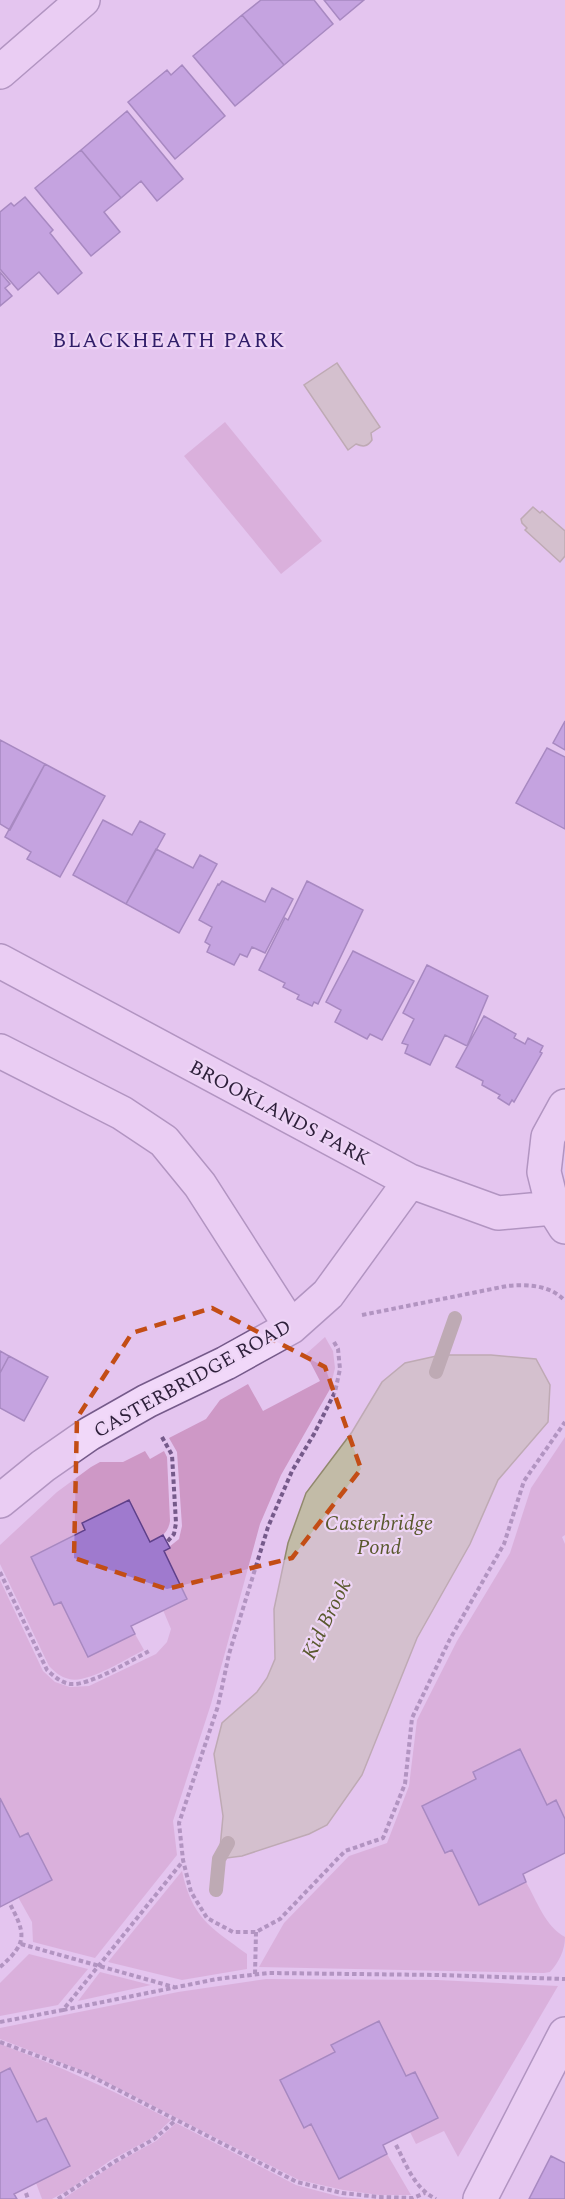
<svg xmlns="http://www.w3.org/2000/svg" width="565" height="2199" font-family="Spectral,serif">
<style>
.green{fill:#ce98c6}
.water{fill:#c2bba7;stroke:#91896d;stroke-width:1.5}
.lines{fill:none;stroke-linecap:round;stroke-linejoin:round}
.stream{stroke:#91896d;stroke-width:14}
.building{fill:#9f7ace;stroke:#5f408a;stroke-width:1.5}
.minor-casing{stroke:#755a8a;stroke-width:36}
.path{stroke:#755a8a;stroke-width:4;stroke-dasharray:4.5 3;stroke-linecap:butt}
.minor{stroke:#f1d8f9;stroke-width:33}
.marked{fill:none;stroke:#c34d15;stroke-width:4.5;stroke-dasharray:12 8;stroke-linejoin:round}
.labels{text-anchor:middle;stroke-width:4.5;stroke-linejoin:round;paint-order:stroke}
.street-label{font-size:20px;fill:#2d1f3a;stroke:#eed5f6}
.neighbourhood-label{font-size:21px;letter-spacing:1.5px;fill:#2f1d68;stroke:#eed5f6}
.water-label{font-size:21px;font-style:italic;fill:#5a592e;stroke:#eed5f6}
</style>
<rect width="100%" height="100%" fill="#e4c5ef"/>
<path class="green" d="M225,422L322,541L281,574L184,456Z
M325,1337L333,1351L335,1368L330,1389L281,1475L260,1524L211,1704L173,1821L177,1855L95,1958L33,1942L32,1922L18,1897L52,1880L29,1833L20,1837L0,1798V1580L43,1671L55,1682L70,1687L89,1686L156,1654L167,1642L171,1629L163,1610L187,1598L164,1551L179,1539L182,1526L177,1452L169,1438L206,1419L220,1400L248,1384L263,1411L320,1381L306,1354Z
M565,1437V1535L562,1537L565,1544V1819L556,1801L547,1805L520,1749L473,1772L476,1779L422,1806L445,1853L452,1850L479,1904L526,1882C537,1901 545,1926 565,1937C565,1950 559,1962 550,1972L544,1973L259,1967L284,1923L349,1856L387,1843L409,1786L417,1720L457,1641L510,1553L531,1488Z
M145,1451L150,1459L164,1451L167,1457L170,1521C168,1534 161,1537 150,1542L129,1500L82,1523L85,1530L31,1557L54,1605L61,1602L88,1656L135,1634L144,1650C126,1659 87,1684 69,1679C60,1677 55,1672 49,1666L0,1564V1545L57,1492L91,1467L100,1462H123Z
M182,1871C192,1918 210,1927 247,1954V1969L182,1980L108,1962Z
M29,1954L88,1969L58,2005L0,2016V1983Z
M100,1972L151,1985L78,2001Z
M266,1979L437,1980L558,1986L458,2157L444,2131L416,2144L410,2132L438,2117L415,2072L406,2076L379,2021L331,2045L335,2052L280,2080L304,2128L311,2124L339,2178L387,2154L411,2195H379L343,2190L299,2180L90,2074L0,2039V2028L178,1992Z
M0,2044C59,2066 115,2091 171,2120L152,2138L111,2160L70,2189L52,2199H42L36,2183L70,2165L46,2118L37,2122L10,2068L0,2073Z
M176,2123L296,2185L341,2197L364,2199H63L116,2163L156,2141Z"/>
<path class="water" d="M337,363L380,427L371,433L372,440C367,447 363,447 356,444L348,450L304,385Z
M533,507L540,513L542,511L565,531V556L560,562L525,530L527,528L522,523L521,519Z
M441,1355H491L536,1359L550,1385L548,1422L498,1480L470,1544L417,1638L362,1775L327,1825L309,1834L242,1856L219,1859L223,1816L214,1754L222,1723L257,1692L267,1678L275,1659L274,1609L288,1543L306,1493L352,1432L382,1382L405,1363Z"/>
<g class="lines">
<path class="stream" d="M436,1372L455,1318
M216,1890L219,1859L228,1843"/>
</g>
<path class="building" d="M261,0H314L333,24L284,65L242,15Z
M324,0H364L340,20Z
M242,15L284,65L235,106L193,56Z
M182,65L225,116L175,159L128,102L167,70L171,75Z
M127,111L183,179L157,201L141,181L121,198L81,150Z
M81,150L121,198L104,212L120,232L91,256L35,188Z
M25,197L53,230L50,233L82,273L58,294L39,272L18,290L0,269V212L11,203L14,206Z
M0,272L10,284L5,288L12,296L0,306Z
M565,721V750L553,743Z
M0,740L45,764L10,830L0,824Z
M547,748L565,757V829L516,803Z
M45,764L105,796L60,877L27,859L31,852L5,837Z
M103,820L132,835L140,821L165,834L126,904L73,875Z
M156,849L193,868L200,855L217,864L179,933L126,904Z
M222,881L265,902L272,888L293,899L265,953L252,947L247,957L240,954L234,965L207,952L210,945L205,942L212,927L199,920L218,884L219,885Z
M307,881L363,910L318,1004L314,1002L312,1006L297,999L299,995L283,987L285,983L259,970L285,918L288,920Z
M353,951L414,981L382,1040L370,1034L367,1039L335,1022L341,1010L326,1002Z
M427,965L488,996L467,1046L445,1035L430,1065L405,1053L408,1045L402,1043L414,1019L403,1013Z
M484,1016L516,1034L514,1038L525,1044L528,1038L543,1046L540,1052L542,1053L514,1102L512,1100L509,1105L498,1098L500,1095L482,1085L483,1081L456,1067Z
M0,1351L9,1356L0,1373Z
M9,1356L48,1377L24,1421L0,1408V1373Z
M129,1500L150,1542L163,1535L170,1548L164,1551L187,1599L131,1626L135,1634L88,1657L61,1602L54,1605L31,1557L85,1530L82,1523Z
M520,1749L547,1805L556,1800L565,1819V1853L523,1874L526,1882L479,1905L452,1850L445,1853L422,1806L476,1779L473,1772Z
M0,1798L20,1837L28,1833L52,1880L0,1907Z
M379,2021L406,2076L415,2072L438,2118L383,2145L387,2154L339,2179L311,2124L304,2128L280,2080L335,2052L331,2045Z
M10,2068L37,2122L46,2118L70,2166L14,2194L17,2199H0V2073Z
M551,2156L565,2163V2199H529Z"/>
<g class="lines">
<defs>
<path id="minor" d="M0,72L83,0
M0,961L410,1181L498,1213L553,1208L565,1227
M0,1051L122,1113L164,1141L200,1185L291,1327
M553,1208L544,1172L548,1137L565,1106
M0,1501L43,1466L89,1434L147,1401L226,1363L291,1327L328,1294L410,1181
M480,2199L565,2034"/>
</defs>
<use href="#minor" class="minor-casing"/>
<path class="path" d="M362,1315L507,1286C527,1284 551,1285 565,1301
M334,1342L338,1349L340,1369L335,1392L314,1434L292,1471L268,1527L229,1654L218,1706L179,1823L183,1860L191,1892L207,1918L233,1932H256L280,1919L345,1851L383,1838L405,1784L412,1718L450,1639L504,1544L524,1481L565,1422
M162,1437L172,1455L176,1523L174,1534L167,1542
M0,1572L47,1670C54,1676 61,1683 71,1684C89,1686 132,1660 149,1651
M21,1944L174,1987
M0,1967C29,1942 25,1933 9,1902
M255,1974L256,1932
M63,2010L217,1979L268,1973L439,1975L565,1979
M0,2022L63,2010L183,1861
M0,2042L89,2075L297,2182L342,2193L379,2197L413,2198L425,2193
M396,2145C407,2166 414,2188 436,2199
M26,2193L28,2199
M58,2199L114,2162L154,2139L176,2120"/>
<use href="#minor" class="minor"/>
</g>
<path d="M0 0H565V2199H0ZM212,1308L325,1367L361,1469L292,1558L167,1589L74,1558L77,1418L132,1333Z" fill="#e4c5ef" fill-opacity=".55" fill-rule="evenodd"/>
<path class="marked" d="M212,1308L325,1367L361,1469L292,1558L167,1589L74,1558L77,1418L132,1333Z"/>
<g class="labels">
<g class="street-label">
<text transform="translate(280 1112) rotate(28)" y="7">BROOKLANDS PARK</text>
<text transform="translate(192 1378) rotate(-29)" y="7">CASTERBRIDGE ROAD</text>
</g>
<g class="neighbourhood-label">
<text x="169" y="347">BLACKHEATH PARK</text>
</g>
<g class="water-label">
<text x="379" y="1530">Casterbridge<tspan x="379" dy="24">Pond</tspan></text>
<text transform="translate(326 1619) rotate(-64)" y="7">Kid Brook</text>
</g>
</g>
</svg>
